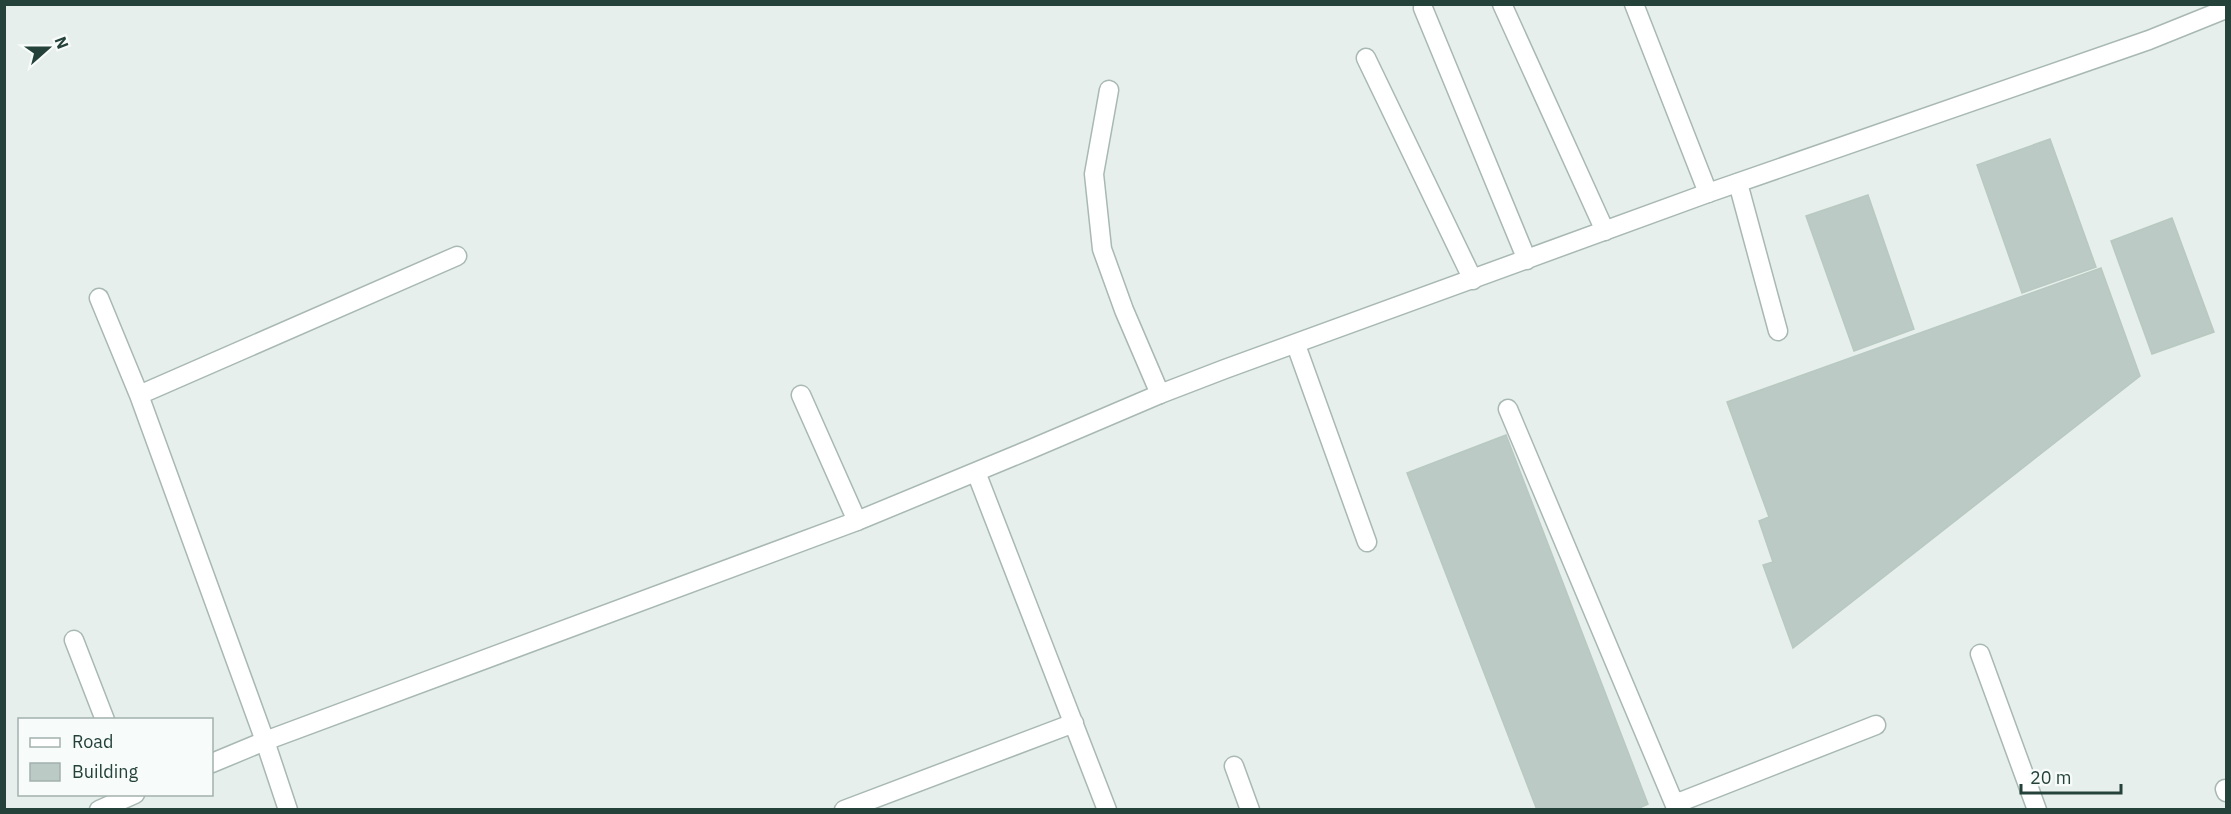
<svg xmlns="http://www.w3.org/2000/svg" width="2231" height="814" font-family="'IBM Plex Sans',sans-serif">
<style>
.building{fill:#bbcac4;stroke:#b8c9c2;stroke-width:1.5}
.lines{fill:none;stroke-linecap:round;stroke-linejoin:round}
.service-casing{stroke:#a8b8b2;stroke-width:21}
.minor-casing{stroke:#a8b8b2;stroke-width:21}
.service{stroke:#fff;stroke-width:18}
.minor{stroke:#fff;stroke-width:18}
</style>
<rect width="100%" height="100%" fill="#e6efeb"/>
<path class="building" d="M2050,139L2096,267L2022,293L1977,165Z
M1868,195L1914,329L1854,351L1806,216Z
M2172,218L2214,332L2152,354L2111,241Z
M2101,268L2140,376L1793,648L1763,565L1773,562L1759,521L1769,517L1727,402Z
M1506,435L1648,804L1635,810H1537L1407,473Z"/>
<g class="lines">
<defs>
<path id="service" d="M1502,4L1605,231
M1634,4L1708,193
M1109,90L1094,174L1102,249L1124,310L1160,394
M1738,183L1778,331
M1296,345L1367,542
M801,395L857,521
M1508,409L1677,810
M74,640L105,720
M1980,654L2037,810
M1234,766L1250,810
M2225,789L2226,792
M1675,804L1876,725"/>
<path id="minor" d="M1423,8L1527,260
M1366,58L1473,280
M99,298L139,395
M976,472L1107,810
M212,763L265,741L857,521L1031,449L1160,394L1225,369L1708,193L2149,40L2226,9
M99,810L135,794
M288,810L265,741L139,395L457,256
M844,810L1074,723"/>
</defs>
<use href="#service" class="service-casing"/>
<use href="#minor" class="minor-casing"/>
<use href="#service" class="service"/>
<use href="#minor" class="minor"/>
</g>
<rect width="2231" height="814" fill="none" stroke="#24423a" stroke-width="12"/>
<rect x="18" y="718" width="195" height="78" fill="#f7fbf9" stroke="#a3b1ad" stroke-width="1.5"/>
<rect x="30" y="738" width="30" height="9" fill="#ffffff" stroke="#a3b1ad" stroke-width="1.5"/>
<text x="72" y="748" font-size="18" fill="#24423a">Road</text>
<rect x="30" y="763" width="30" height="18" fill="#bbcac4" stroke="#a3b1ad" stroke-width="1.5"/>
<text x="72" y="778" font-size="18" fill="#24423a">Building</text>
<g transform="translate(48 48) rotate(69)" stroke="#f7fbf9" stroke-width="4.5" paint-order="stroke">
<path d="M0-4.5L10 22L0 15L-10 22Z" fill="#24423a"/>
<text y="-9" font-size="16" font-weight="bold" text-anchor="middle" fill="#24423a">N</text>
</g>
<path d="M2021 784v9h100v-9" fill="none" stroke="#24423a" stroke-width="3"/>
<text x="2030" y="784" font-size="18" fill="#24423a" stroke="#f7fbf9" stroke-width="4.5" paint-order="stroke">20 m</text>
</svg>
